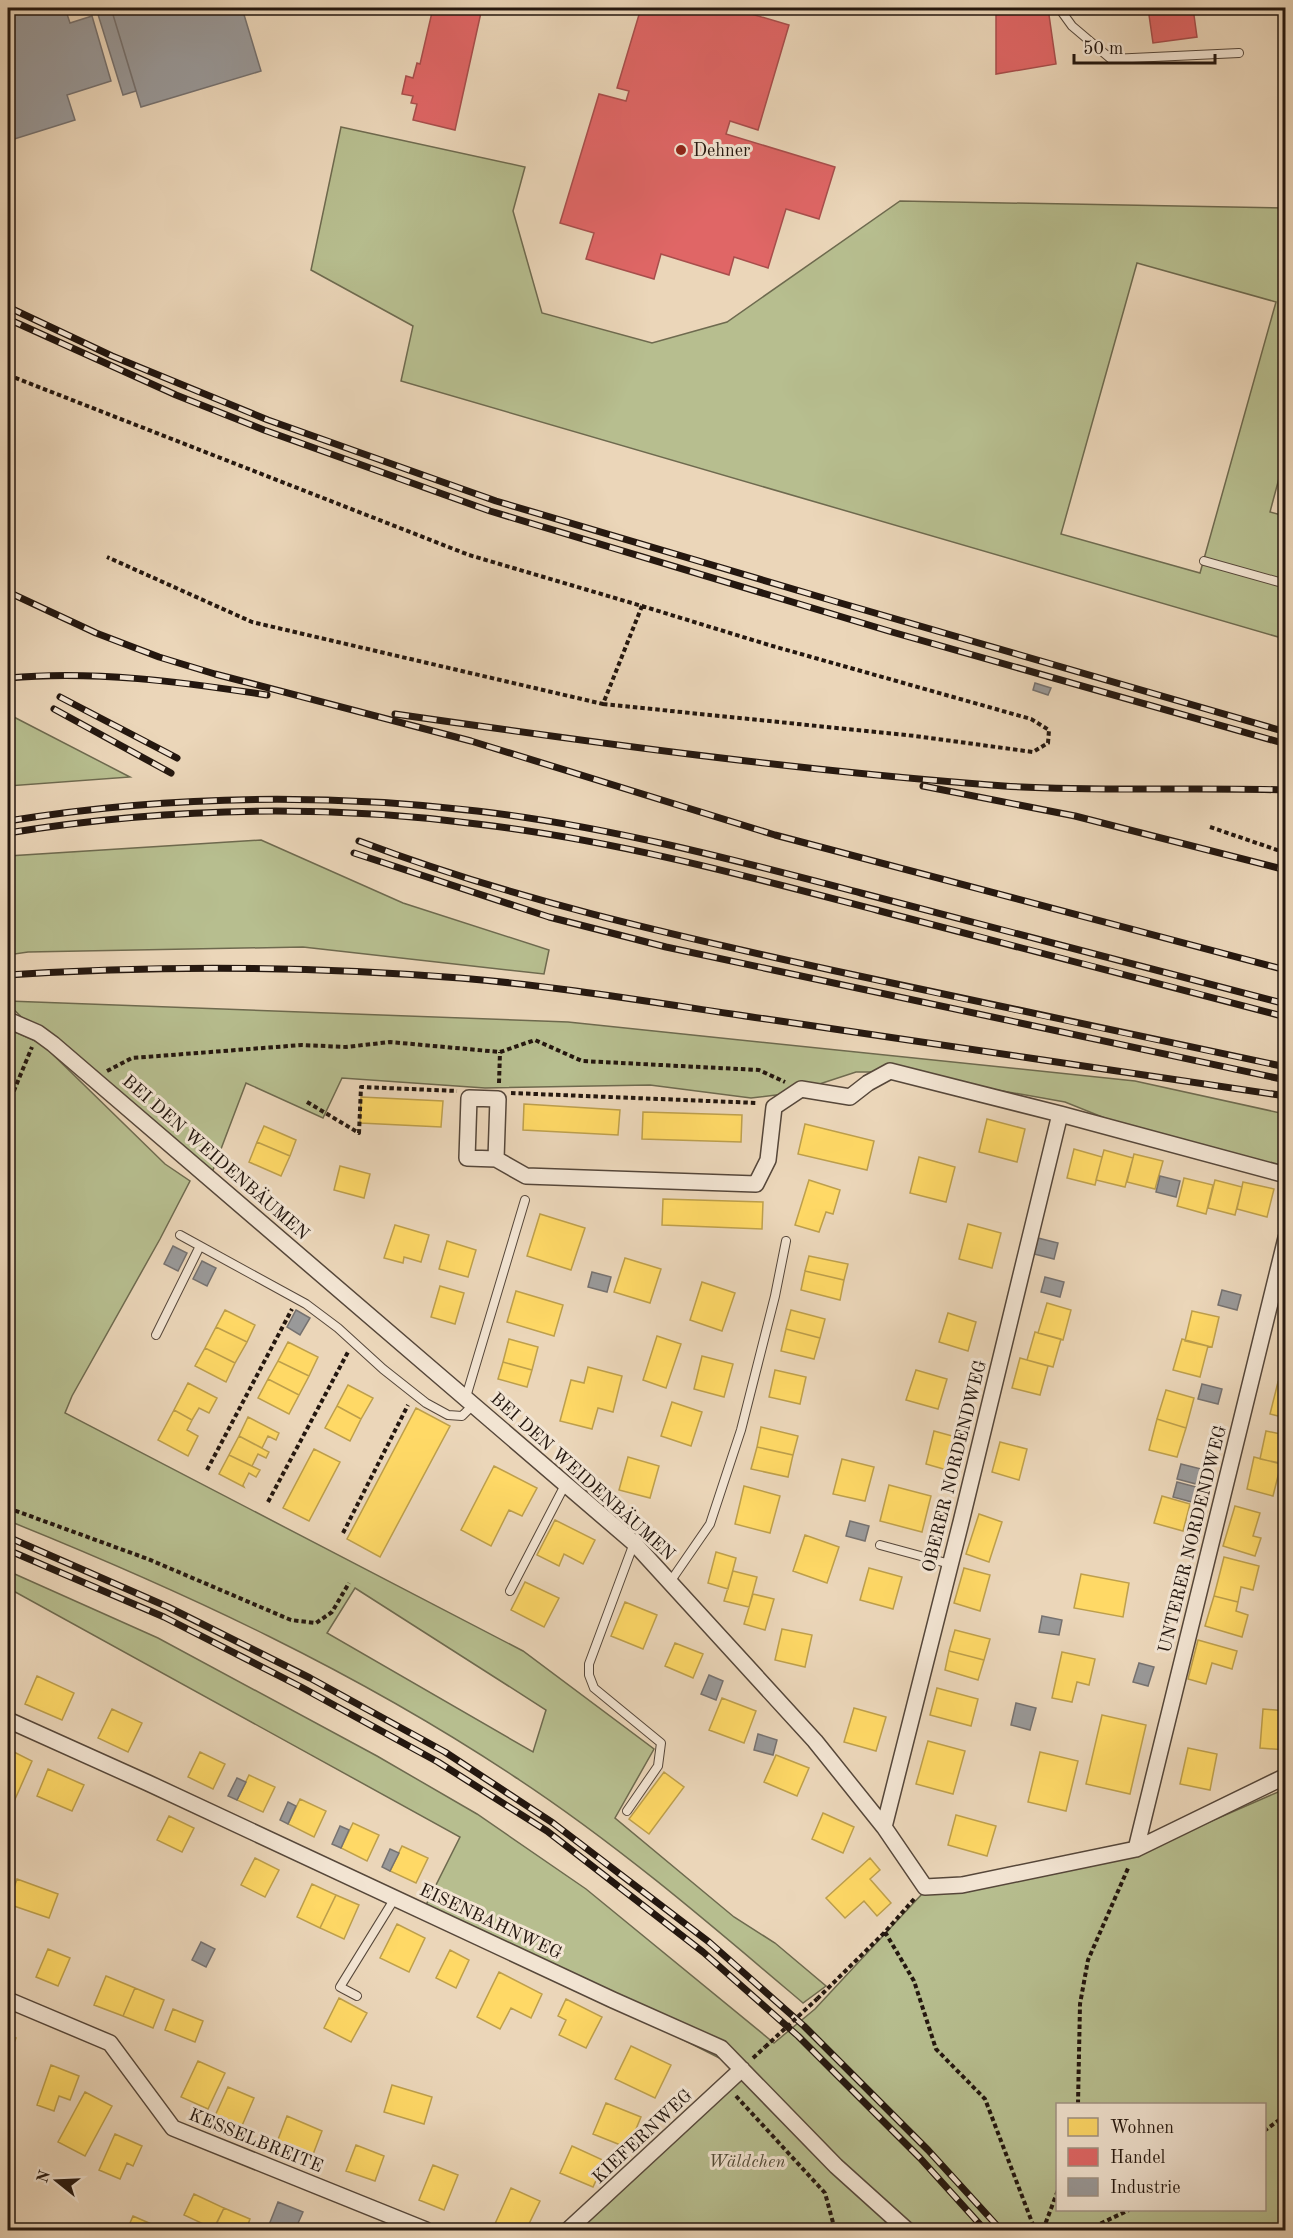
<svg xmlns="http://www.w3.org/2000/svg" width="1293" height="2238" font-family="'Old Standard TT',serif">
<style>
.green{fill:#b7be8f;stroke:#6e6a4f;stroke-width:1.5;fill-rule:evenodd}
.homes{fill:#ffd966;stroke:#bd9f4c;stroke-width:1.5}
.shops{fill:#e06666;stroke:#a84e4c;stroke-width:1.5}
.industry{fill:#999;stroke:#767270;stroke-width:1.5}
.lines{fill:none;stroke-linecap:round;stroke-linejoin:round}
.lane-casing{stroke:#56473a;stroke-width:10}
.street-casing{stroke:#56473a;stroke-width:18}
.path{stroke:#24170f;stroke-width:4;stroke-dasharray:4.5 3;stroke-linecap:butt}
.lane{stroke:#f2e4d2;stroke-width:8}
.street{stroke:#f2e4d2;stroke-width:15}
.rail-casing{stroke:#24170f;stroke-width:7}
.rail{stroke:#f2e4d2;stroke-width:4.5;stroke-dasharray:14;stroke-linecap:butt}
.path-bridge{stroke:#24170f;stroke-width:4;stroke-dasharray:4.5 3;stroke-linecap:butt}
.poi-dot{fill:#8f2418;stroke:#f2e4d2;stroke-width:2}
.labels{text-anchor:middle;stroke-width:6;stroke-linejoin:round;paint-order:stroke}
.poi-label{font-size:18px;fill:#24170f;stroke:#f2e4d2;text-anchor:start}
.street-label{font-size:18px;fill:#24170f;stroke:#f2e4d2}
.park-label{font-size:18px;font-style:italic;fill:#504935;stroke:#f2e4d2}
</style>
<rect width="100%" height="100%" fill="#ebd6b9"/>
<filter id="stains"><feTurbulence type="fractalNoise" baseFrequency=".00333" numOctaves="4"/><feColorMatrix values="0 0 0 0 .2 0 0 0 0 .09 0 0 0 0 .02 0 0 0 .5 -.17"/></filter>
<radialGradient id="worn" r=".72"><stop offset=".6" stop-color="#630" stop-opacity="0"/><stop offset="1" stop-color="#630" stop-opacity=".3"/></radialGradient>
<path class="green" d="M341,127L525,167L513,211L542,313L652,343L727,322L900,201L1285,208V456L1270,512L1285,516V639L401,381L413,326L311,270ZM1137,263L1276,302L1200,573L1061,534Z
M8,714L130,777L8,786Z
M261,840L403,903L549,950L544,974L303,947L28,952L8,955V856Z
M8,1001L568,1022L1135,1081L1285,1114V1175L1177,1147L1065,1102L895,1072H856L792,1093L751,1098L650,1085L485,1088L342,1078L323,1118L246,1083L210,1178L38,1033L8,1004Z
M8,1029L42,1044L165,1164L190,1181L160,1239L72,1396L65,1413L523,1651L654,1749L615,1818L734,1917L775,1943L826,1986L803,2003C710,1924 617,1844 515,1777C357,1672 185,1592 9,1521L8,1514ZM355,1588L546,1710L533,1752L327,1633Z
M8,1571L158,1638L377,1756L477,1814L586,1889L774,2043L815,2009L922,1894L965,1891L1138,1853L1285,1789V2230H568L741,2069L471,1932L423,1911L460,1837L8,1588ZM1058,2104H1264V2210H1058Z"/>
<path class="homes" d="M361,1097L443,1101L441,1127L360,1123Z
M524,1104L620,1110L618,1135L523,1130Z
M643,1112L742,1115L741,1142L642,1139Z
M987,1119L1025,1129L1017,1162L979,1152Z
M805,1124L874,1141L867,1170L798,1154Z
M264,1126L296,1140L290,1156L257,1142Z
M257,1142L290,1156L281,1176L249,1162Z
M1074,1149L1102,1157L1095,1185L1067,1178Z
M1104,1150L1133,1158L1125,1187L1096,1180Z
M1134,1154L1163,1161L1155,1189L1127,1182Z
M919,1157L955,1167L946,1202L910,1193Z
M340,1166L370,1174L364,1198L334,1190Z
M1184,1178L1213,1185L1206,1214L1177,1206Z
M809,1180L840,1190L833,1214L826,1212L819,1232L795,1225Z
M1215,1180L1242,1187L1235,1215L1208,1208Z
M1243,1182L1274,1189L1267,1217L1237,1209Z
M663,1199L763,1202L762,1229L662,1225Z
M540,1214L585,1228L571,1270L527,1256Z
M968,1224L1001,1233L992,1268L959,1259Z
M395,1225L429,1235L421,1262L404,1257L403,1263L384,1258Z
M447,1241L476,1250L468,1277L439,1269Z
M809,1256L848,1264L844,1280L805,1271Z
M625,1258L661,1269L650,1303L614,1292Z
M805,1271L844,1280L840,1300L801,1290Z
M702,1282L735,1293L722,1331L690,1320Z
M440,1286L464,1293L455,1324L431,1317Z
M516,1291L563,1305L554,1336L507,1322Z
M1047,1303L1071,1310L1063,1340L1038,1333Z
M225,1310L255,1325L247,1342L216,1327Z
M791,1310L825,1319L820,1338L786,1329Z
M1192,1311L1219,1317L1212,1347L1185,1341Z
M948,1313L976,1322L968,1351L939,1342Z
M216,1327L247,1342L235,1363L205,1348Z
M786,1329L820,1338L814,1359L781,1351Z
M1035,1332L1061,1339L1053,1367L1027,1360Z
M657,1336L681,1344L666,1388L643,1380Z
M509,1339L538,1347L532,1370L503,1362Z
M1182,1339L1208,1346L1200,1377L1173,1370Z
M288,1342L318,1357L309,1376L278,1361Z
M205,1348L235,1363L226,1382L195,1366Z
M702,1356L733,1364L724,1397L694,1389Z
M1020,1358L1048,1366L1040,1395L1012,1388Z
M278,1361L309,1376L299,1395L268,1379Z
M503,1362L532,1370L527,1387L498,1379Z
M588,1367L622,1376L613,1412L598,1408L592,1429L560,1421L571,1380L584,1383Z
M775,1370L806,1377L800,1404L769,1397Z
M916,1370L947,1379L938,1409L906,1400Z
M268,1379L299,1395L289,1414L258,1398Z
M1278,1382L1286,1385V1418L1270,1414Z
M188,1383L217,1398L209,1413L199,1408L192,1420L174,1410Z
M348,1385L373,1398L361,1419L337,1406Z
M1166,1390L1194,1398L1186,1428L1157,1419Z
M672,1402L702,1412L691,1446L661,1436Z
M337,1406L361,1419L350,1441L325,1428Z
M416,1408L450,1426L380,1557L347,1539Z
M174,1410L192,1420L187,1430L198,1436L188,1456L158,1440Z
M248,1417L279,1433L276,1440L268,1436L262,1448L239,1436Z
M1157,1419L1186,1428L1177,1457L1149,1450Z
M761,1427L798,1436L793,1455L757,1447Z
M934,1431L956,1437L947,1470L926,1464Z
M1266,1431L1286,1435L1285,1464L1260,1459Z
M239,1436L269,1452L266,1458L258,1454L252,1466L229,1455Z
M1000,1442L1027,1449L1019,1480L992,1472Z
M757,1447L793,1455L788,1477L751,1469Z
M314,1449L340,1462L309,1521L283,1508Z
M229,1455L260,1470L256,1477L249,1473L243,1485L244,1487L219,1474Z
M628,1457L659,1466L650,1498L619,1490Z
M1254,1457L1281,1464L1273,1496L1247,1489Z
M842,1459L874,1467L865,1501L833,1494Z
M494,1466L537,1488L522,1516L509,1510L491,1546L461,1530Z
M889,1485L931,1496L922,1532L880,1521Z
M744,1486L780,1496L770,1533L735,1524Z
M1162,1496L1190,1504L1183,1531L1154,1523Z
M1235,1506L1260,1513L1253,1536L1261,1538L1255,1556L1223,1546Z
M979,1514L1002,1522L989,1562L966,1554Z
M555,1520L595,1540L583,1564L564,1554L559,1566L537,1555Z
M805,1535L839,1547L827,1583L793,1571Z
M716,1552L736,1558L728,1589L708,1583Z
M1224,1557L1259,1566L1253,1590L1241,1587L1238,1602L1214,1596Z
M869,1568L902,1577L893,1609L860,1600Z
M964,1568L990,1575L980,1611L954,1603Z
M733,1571L757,1577L749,1607L724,1601Z
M1081,1574L1129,1583L1123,1617L1074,1608Z
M525,1582L559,1598L544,1627L511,1610Z
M753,1594L774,1599L765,1630L744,1624Z
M1214,1596L1238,1602L1236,1611L1248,1615L1242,1637L1205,1626Z
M625,1602L657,1615L643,1649L611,1636Z
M782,1629L812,1635L805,1667L775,1660Z
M955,1630L990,1639L984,1660L949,1651Z
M1198,1640L1237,1651L1232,1669L1212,1663L1206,1684L1188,1679Z
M675,1643L703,1654L693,1678L665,1666Z
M949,1651L984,1660L978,1680L945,1670Z
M1062,1652L1095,1659L1089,1685L1077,1682L1072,1702L1052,1698Z
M37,1676L74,1693L62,1720L25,1704Z
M937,1688L978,1699L971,1726L930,1715Z
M722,1698L756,1711L744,1743L709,1730Z
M854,1708L886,1717L876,1751L844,1742Z
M112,1709L142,1723L128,1752L98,1738Z
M1263,1709L1286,1711V1750L1260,1748Z
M1102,1715L1146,1725L1130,1794L1086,1784Z
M928,1741L965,1751L953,1794L916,1784Z
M1188,1748L1217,1754L1210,1790L1180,1784Z
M8,1749L32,1761L8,1815Z
M200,1752L225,1764L213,1789L188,1777Z
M1040,1752L1078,1761L1066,1811L1028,1802Z
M776,1755L809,1768L797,1796L764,1782Z
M48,1769L84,1785L72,1811L37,1796Z
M664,1772L684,1787L649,1834L629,1819Z
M249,1775L275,1787L263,1812L237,1800Z
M300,1799L326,1811L314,1837L288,1824Z
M823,1813L854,1827L843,1853L812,1839Z
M956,1815L996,1826L987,1856L948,1845Z
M169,1816L194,1828L182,1852L157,1840Z
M353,1823L379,1835L367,1861L341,1848Z
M402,1846L428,1858L416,1883L390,1871Z
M255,1858L279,1870L265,1897L241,1885Z
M870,1858L880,1870L870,1879L891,1903L877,1916L864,1901L845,1918L826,1898Z
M17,1879L58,1894L49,1918L8,1904Z
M312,1884L336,1895L320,1928L297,1917Z
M336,1895L359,1905L344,1939L320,1928Z
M397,1924L425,1938L409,1972L380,1958Z
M48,1949L70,1958L58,1986L36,1977Z
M450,1950L469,1960L456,1988L436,1978Z
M499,1972L542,1994L531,2018L511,2008L500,2029L477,2017Z
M106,1976L135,1988L123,2016L94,2005Z
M135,1988L164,2000L153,2028L123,2016Z
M339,1998L367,2013L351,2042L324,2028Z
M566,1999L602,2017L586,2048L559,2035L566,2020L558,2016Z
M173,2009L203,2021L195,2042L165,2030Z
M8,2035L16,2038L8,2058Z
M631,2046L671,2065L655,2098L615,2079Z
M198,2061L225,2073L208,2109L181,2097Z
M51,2065L79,2076L70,2100L59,2096L54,2111L37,2105Z
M392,2085L432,2097L424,2124L384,2112Z
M228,2087L254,2098L241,2128L215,2116Z
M85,2092L112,2106L85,2156L58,2142Z
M606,2103L641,2117L628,2148L593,2134Z
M287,2116L322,2131L312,2157L277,2142Z
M115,2134L142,2146L133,2166L127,2163L120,2179L99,2170Z
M356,2145L384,2156L375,2181L346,2171Z
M572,2146L605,2161L593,2187L560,2173Z
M433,2165L458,2175L444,2210L419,2200Z
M511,2188L540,2201L526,2230H504L494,2226Z
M194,2194L224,2208L214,2229L184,2215Z
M224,2208L250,2219L246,2230H213Z
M133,2216L165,2230H127Z"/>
<path class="shops" d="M433,8H482L455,130L413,120L417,104L411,103L413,96L402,94L406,76L413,78L417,63L420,64Z
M641,8H731L789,25L758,130L730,121L726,134L835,167L819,219L786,209L768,268L734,257L729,275L661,254L654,279L586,259L594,233L560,223L599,94L626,101L629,91L617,88Z
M996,8H1048L1056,64L996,74Z
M1148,8H1193L1197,37L1153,43Z"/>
<path class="industry" d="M16,8H65L70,23L92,16L111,81L67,95L75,120L8,141V10Z
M96,8H111L136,91L123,95Z
M111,8H242L261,71L141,107Z
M1035,683L1051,688L1048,695L1033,690Z
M1160,1176L1180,1181L1176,1197L1156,1192Z
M1038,1238L1058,1243L1054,1259L1034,1254Z
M173,1246L187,1253L178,1271L164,1264Z
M202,1261L216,1268L207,1286L193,1279Z
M592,1272L611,1277L607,1292L588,1287Z
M1045,1277L1064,1282L1060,1297L1041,1292Z
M1222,1290L1241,1295L1237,1310L1218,1305Z
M296,1310L310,1318L300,1335L287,1327Z
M1202,1384L1222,1389L1218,1404L1198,1399Z
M1181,1464L1201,1469L1196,1484L1177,1479Z
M1177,1482L1196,1487L1192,1502L1173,1497Z
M850,1521L869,1526L865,1541L846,1536Z
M1042,1616L1062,1620L1059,1635L1039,1632Z
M1139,1663L1154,1667L1148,1686L1133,1682Z
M709,1675L723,1681L716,1700L701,1694Z
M1016,1703L1036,1708L1030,1730L1011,1725Z
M758,1734L777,1740L773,1755L754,1750Z
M237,1778L246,1782L237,1800L228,1796Z
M288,1802L296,1806L288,1824L280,1820Z
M340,1826L349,1830L341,1848L332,1844Z
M390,1849L399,1853L390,1871L382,1867Z
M201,1942L215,1949L206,1967L192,1960Z
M278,2202L303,2212L295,2230H267Z"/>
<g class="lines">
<defs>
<path id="lane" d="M1059,8L1072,26L1111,59L1239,53
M1204,561L1286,584
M180,1235L306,1304L338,1328L383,1369L426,1403L448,1415L462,1416L474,1404
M156,1335L200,1246
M466,1397L525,1200
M880,1545L950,1564
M670,1582L710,1524L741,1430L775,1296L786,1241
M510,1591L566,1483
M627,1811L658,1766L661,1743L594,1688L589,1675V1664L634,1543
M357,1996L340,1987L395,1898"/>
<path id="street" d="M8,1020L38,1033L53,1044L634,1543L815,1741L884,1827L925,1887L962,1885L1136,1849L1286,1776
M496,1159L498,1099L469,1098L467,1158L496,1159L526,1176L756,1184L768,1160L774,1107L801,1089L850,1097L868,1083L890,1071L1060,1114
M8,1720L148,1783L613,2000L721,2048L836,2166L907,2230
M884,1827L961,1522L1060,1114L1286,1175
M1136,1849L1286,1238
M8,2000L110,2043L173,2128L426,2230
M568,2230L742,2069"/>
</defs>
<use href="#lane" class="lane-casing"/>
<use href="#street" class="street-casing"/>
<path class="path" d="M8,375L469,555L642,606L603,704L252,622L107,557
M603,704L915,736L1033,752L1048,743L1049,730L1031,719L769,645L642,606
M1210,827L1286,853
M107,1071L132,1058L302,1045L346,1047L390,1042L500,1052L535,1040L582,1061L759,1070L785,1082
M499,1083L500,1052
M511,1093L758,1103
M307,1102L359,1133L361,1087L457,1091
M8,1105L32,1047
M207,1470L292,1309
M268,1502L348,1352
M8,1508L148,1559L291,1620L316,1623L332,1612L349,1583
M343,1533L408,1405
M885,1932L914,1981L936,2049L985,2099L1035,2230
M817,1999L885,1932L915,1898
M753,2058L765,2047
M736,2096L825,2193L835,2230
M1078,2104L1080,2004L1088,1960L1129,1866
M1264,2131L1286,2115
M1043,2230L1058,2190
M1087,2230L1129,2210"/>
<use href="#lane" class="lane"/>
<use href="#street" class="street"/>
<defs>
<path id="rail" d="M8,307L112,356L268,420L496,501L837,602L1286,732
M8,319L176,395L264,430L490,511L892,632L1286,744
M8,592L96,633L159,657L215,674L471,741L775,835L1286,970
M8,678C94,670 182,682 267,695
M60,697L177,758
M54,709L171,773
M395,714C597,743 800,771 1004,786C1098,792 1192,787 1286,790
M923,786L1075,816L1286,870
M8,821C162,796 322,793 477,811C607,826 735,860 861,893C1003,930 1144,967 1286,1004
M8,833C162,808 322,804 477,824C614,840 747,876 880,911C1015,946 1150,981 1286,1017
M359,841C512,899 672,935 831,970C982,1003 1134,1035 1286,1067
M354,853L549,917L666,947L1286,1080
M8,975C158,965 309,966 460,978C567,987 674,1006 780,1021C949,1046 1117,1071 1286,1096
M8,1537L168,1607L310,1678L445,1752L553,1823L709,1942L804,2026L928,2150L1001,2230
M8,1550L164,1617L301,1687L438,1762L547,1831L703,1952L798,2036L920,2158L985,2230"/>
</defs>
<use href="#rail" class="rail-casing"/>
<use href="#rail" class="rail"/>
<path class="path-bridge" d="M765,2047L817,1999"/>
</g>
<circle class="poi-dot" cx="681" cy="150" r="6"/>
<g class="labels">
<g class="poi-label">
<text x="693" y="156">Dehner</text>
</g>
<g class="street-label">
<text transform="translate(216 1157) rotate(41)" y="6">BEI DEN WEIDENBÄUMEN</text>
<text transform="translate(954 1466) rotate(-76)" y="6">OBERER NORDENDWEG</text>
<text transform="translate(583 1476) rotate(42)" y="6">BEI DEN WEIDENBÄUMEN</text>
<text transform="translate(1192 1539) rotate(-76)" y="6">UNTERER NORDENDWEG</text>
<text transform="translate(491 1921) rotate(25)" y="6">EISENBAHNWEG</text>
<text transform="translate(642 2136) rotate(-43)" y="6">KIEFERNWEG</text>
<text transform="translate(256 2140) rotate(22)" y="6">KESSELBREITE</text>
</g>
<g class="park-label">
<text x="747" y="2167">Wäldchen</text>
</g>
</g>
<rect width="1293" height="2238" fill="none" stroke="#ebd6b9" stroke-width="30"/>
<rect x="9" y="9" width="1275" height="2220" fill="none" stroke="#24170f" stroke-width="3"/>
<rect x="15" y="15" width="1263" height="2208" fill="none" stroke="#24170f" stroke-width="1.5"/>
<rect x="1056" y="2103" width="210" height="108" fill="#f2e4d2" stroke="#a09284" stroke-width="1.5"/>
<rect x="1068" y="2118" width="30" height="18" fill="#ffd966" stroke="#a09284" stroke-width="1.5"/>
<text x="1110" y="2133" font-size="18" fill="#24170f">Wohnen</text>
<rect x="1068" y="2148" width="30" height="18" fill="#e06666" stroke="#a09284" stroke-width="1.5"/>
<text x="1110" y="2163" font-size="18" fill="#24170f">Handel</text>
<rect x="1068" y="2178" width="30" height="18" fill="#999999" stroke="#a09284" stroke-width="1.5"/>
<text x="1110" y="2193" font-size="18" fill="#24170f">Industrie</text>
<g transform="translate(57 2181) rotate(288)" stroke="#f2e4d2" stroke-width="4.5" paint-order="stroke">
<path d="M0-4.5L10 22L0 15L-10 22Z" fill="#24170f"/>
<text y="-9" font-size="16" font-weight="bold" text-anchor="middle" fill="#24170f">N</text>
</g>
<path d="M1074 54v9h141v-9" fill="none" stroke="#24170f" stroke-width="3"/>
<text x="1083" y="54" font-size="18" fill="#24170f" stroke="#f2e4d2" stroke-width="4.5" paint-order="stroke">50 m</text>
<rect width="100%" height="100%" filter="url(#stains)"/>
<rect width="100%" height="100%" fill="url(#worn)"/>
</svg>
